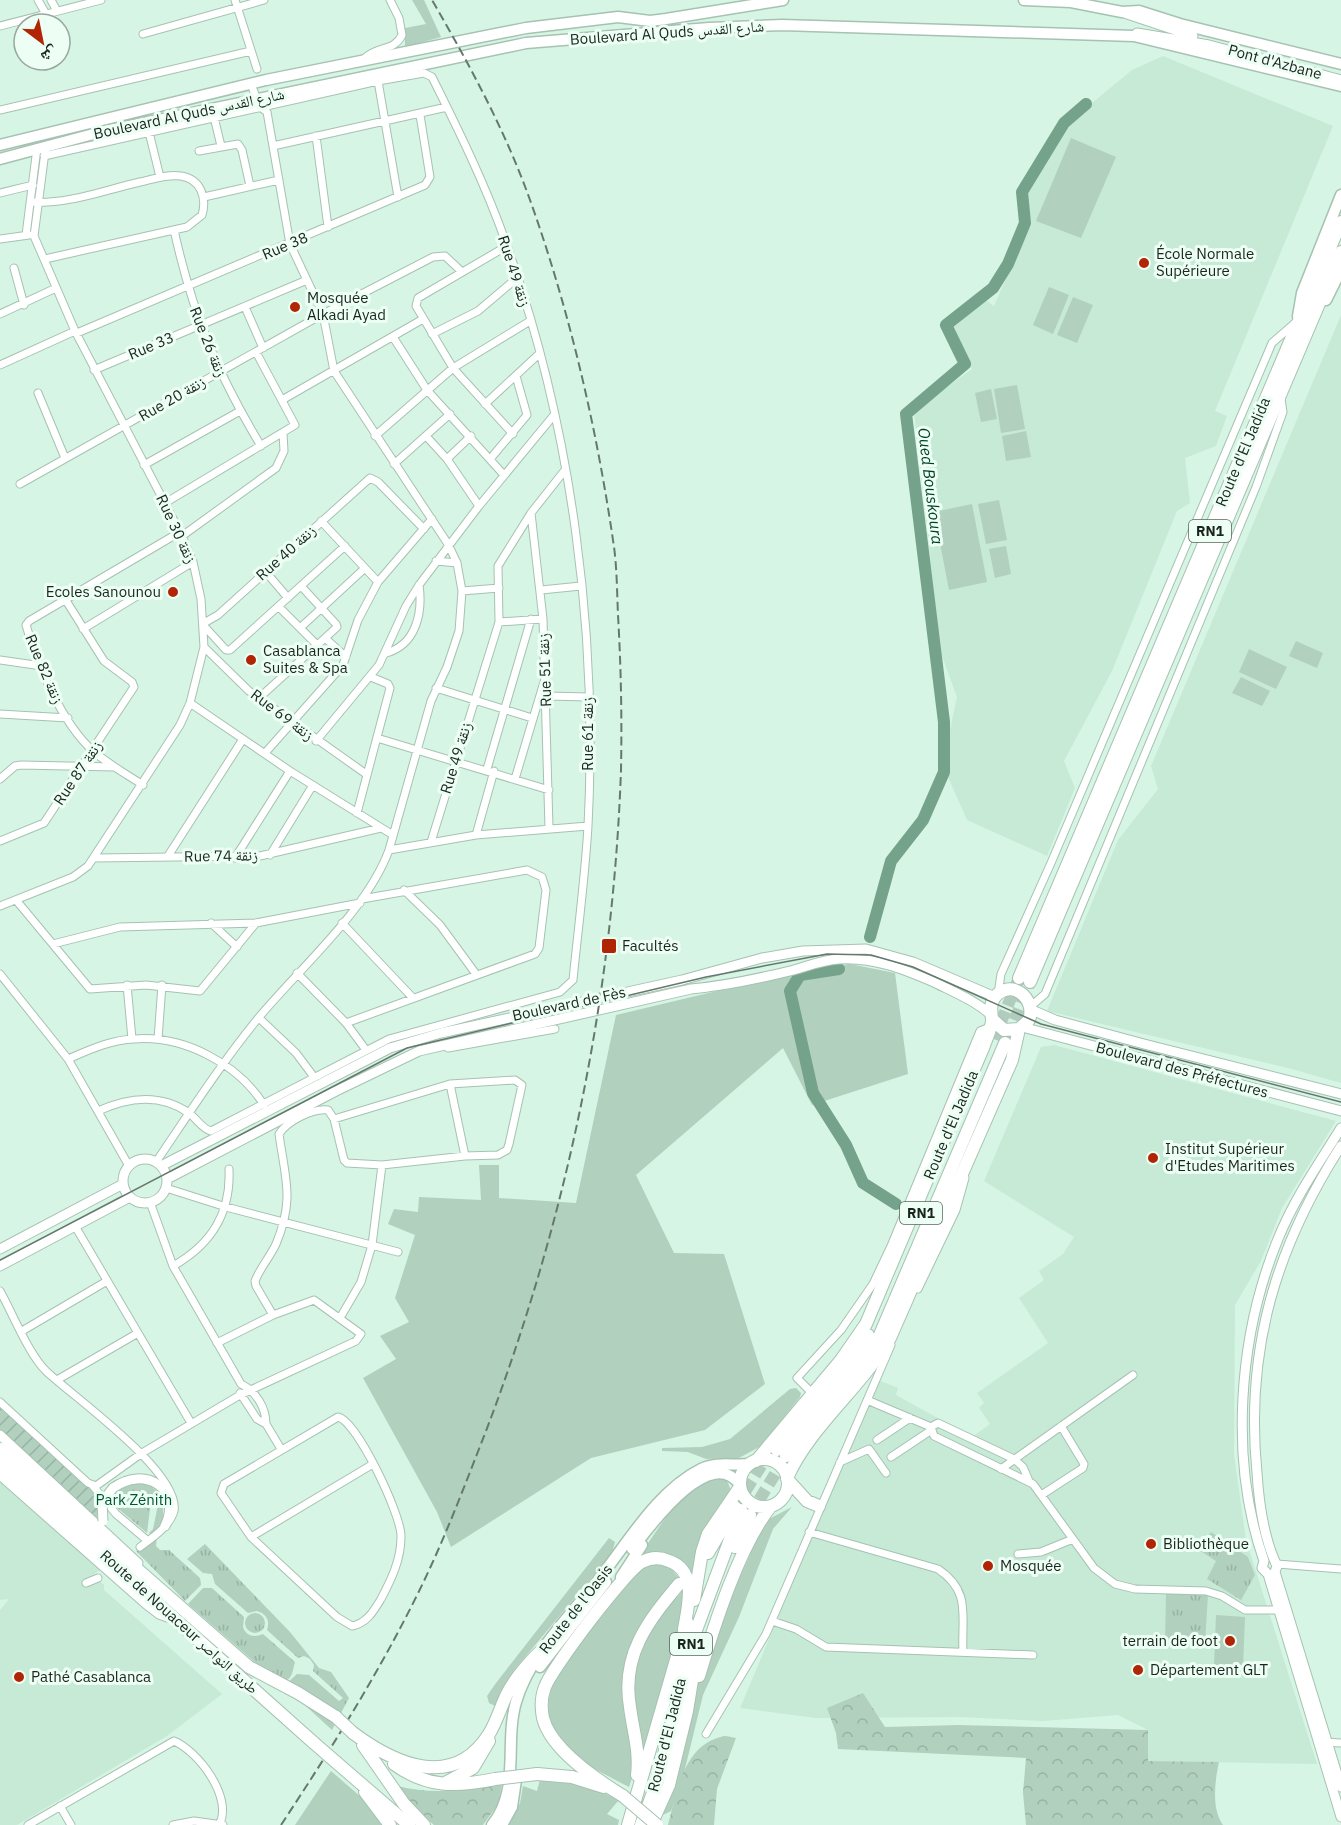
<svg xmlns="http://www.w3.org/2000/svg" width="1341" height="1825" font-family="'IBM Plex Sans','Noto Naskh Arabic',sans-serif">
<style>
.built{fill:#c6ead5}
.grass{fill:#b2d0be}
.forest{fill:url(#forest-crowns)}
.park{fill:url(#park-tufts)}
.garden{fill:url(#garden-furrows)}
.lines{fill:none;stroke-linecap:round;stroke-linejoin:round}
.river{stroke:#75a28a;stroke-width:12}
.highway-tunnel{stroke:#b1cbbd;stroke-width:12;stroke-dasharray:12 6;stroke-linecap:butt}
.street-casing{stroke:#a6c2b2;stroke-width:9}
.secondary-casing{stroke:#a6c2b2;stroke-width:11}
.primary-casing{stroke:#a6c2b2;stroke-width:13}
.highway-casing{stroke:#a6c2b2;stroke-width:14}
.street{stroke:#fff;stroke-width:7}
.secondary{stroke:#fff;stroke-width:9}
.primary{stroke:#fff;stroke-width:10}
.highway{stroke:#fff;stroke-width:12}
.tram{stroke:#65786e;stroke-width:1.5}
.rail{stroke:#65786e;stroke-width:2;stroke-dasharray:9 4.5;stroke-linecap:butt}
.secondary-bridge-casing{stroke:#a6c2b2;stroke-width:11;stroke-linecap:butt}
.highway-bridge-casing{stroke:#a6c2b2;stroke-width:14;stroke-linecap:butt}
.secondary-bridge{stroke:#fff;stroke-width:9}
.highway-bridge{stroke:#fff;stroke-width:12}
.poi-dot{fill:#b12504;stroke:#edfff4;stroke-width:2}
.labels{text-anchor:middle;stroke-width:6;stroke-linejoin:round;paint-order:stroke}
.shield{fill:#edfff4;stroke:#59665f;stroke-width:1.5}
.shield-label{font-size:14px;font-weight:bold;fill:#1a251f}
.street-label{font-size:15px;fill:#1a251f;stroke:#edfff4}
.poi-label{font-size:15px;fill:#1a251f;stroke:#edfff4;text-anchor:start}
.park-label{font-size:15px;fill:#005535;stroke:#edfff4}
.water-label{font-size:16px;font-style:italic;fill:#003e26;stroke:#edfff4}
</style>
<defs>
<pattern id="forest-crowns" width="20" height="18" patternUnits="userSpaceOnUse" patternTransform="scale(1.5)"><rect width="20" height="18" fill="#b2d0be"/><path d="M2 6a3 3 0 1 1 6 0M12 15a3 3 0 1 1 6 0" fill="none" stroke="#98b2a3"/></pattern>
<pattern id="park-tufts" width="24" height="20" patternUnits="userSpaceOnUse" patternTransform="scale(1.5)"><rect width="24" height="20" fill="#b2d0be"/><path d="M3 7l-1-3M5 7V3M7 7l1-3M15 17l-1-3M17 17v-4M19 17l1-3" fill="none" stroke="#98b2a3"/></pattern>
<pattern id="garden-furrows" width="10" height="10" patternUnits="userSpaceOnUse" patternTransform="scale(1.5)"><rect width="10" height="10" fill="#b2d0be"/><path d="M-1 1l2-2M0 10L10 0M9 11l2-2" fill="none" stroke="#98b2a3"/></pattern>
</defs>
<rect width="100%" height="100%" fill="#d7f5e4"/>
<path class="built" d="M1163,56L1333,126L1215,411L1227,416L1216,446L1185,458L1190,503L1177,511L1112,671L1064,761L1075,788L1047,856L967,820L948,777L950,730L957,697L942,656L935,603L914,411L972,369L951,330L983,298L994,306L1031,221L1024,194L1063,127L1132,70Z
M1341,315V1083L1288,1068L1047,1011L1118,840L1158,789L1151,766Z
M1054,1045L1336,1121L1282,1208L1261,1261L1235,1305L1234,1455L1246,1540L1317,1764L1147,1761L1148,1730L1118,1715L1043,1721L961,1717L816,1718L740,1708L878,1380L898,1388L896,1395L972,1437L990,1424L979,1408L984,1403L977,1393L1048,1343L1019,1298L1044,1280L1039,1271L1063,1254L1074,1237L984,1181L1041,1047Z
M0,1480L102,1569L88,1578L95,1576L104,1585V1590L222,1694L167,1736L17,1825H0V1610L9,1599L0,1600Z"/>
<path class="grass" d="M412,0H424L441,37L405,47V28L426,24Z
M1071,138L1116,157L1081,238L1036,221Z
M1049,287L1069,295L1053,334L1033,325Z
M1073,297L1093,305L1077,343L1057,335Z
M1017,385L1025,429L1001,433L994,389Z
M991,389L997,419L981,422L975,393Z
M1026,431L1031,457L1006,461L1002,436Z
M999,500L1007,540L986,544L978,504Z
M972,504L987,582L949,590L934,512Z
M1006,546L1011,574L995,578L989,549Z
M1296,641L1323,653L1317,668L1289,656Z
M1249,649L1287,667L1276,689L1239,672Z
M1241,677L1270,691L1262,706L1232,693Z
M850,964L895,973L908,1074L812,1105L783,1048L636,1175L674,1253L724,1254L765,1384L705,1430L591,1458L451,1547L437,1512L363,1378L396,1359L380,1336L409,1322L395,1298L415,1235L388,1224L394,1209L418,1212L419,1197L481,1200L479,1165H499V1198L576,1203L616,1015L796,972Z
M796,1388L801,1393L800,1397L761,1446L739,1458L706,1459L688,1452L662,1451V1448L702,1447L730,1439L790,1389Z
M722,1478L727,1481L731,1490L694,1579C683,1551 662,1552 638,1558C658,1530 683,1482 722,1478Z
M792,1507L773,1529L739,1617L703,1695L683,1777L671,1811L663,1815L673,1789L696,1689L736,1586L765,1521Z
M609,1538L615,1542L612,1553L516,1668L495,1706L489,1703L487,1696L496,1683Z
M667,1563L679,1578L642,1625L627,1654L633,1740L632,1778L629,1787C581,1762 528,1740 556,1676L631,1577L646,1564Z
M685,1587L684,1609L643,1754L631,1679L649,1627L680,1589L677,1598Z
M1216,1615L1245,1617L1243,1666H1214Z
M331,1771L361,1797L384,1825H295Z
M540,1779C568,1781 594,1787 619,1800L607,1814L619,1820L618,1825H509L520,1803L523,1786L537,1791Z"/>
<path class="forest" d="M863,1693L885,1727L958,1725L1148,1730V1761L1219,1762C1215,1781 1211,1808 1223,1825H1026L1023,1793L1026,1758L838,1749L836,1733L827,1708Z
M726,1736L736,1738L717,1789L714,1825H668C677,1791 684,1742 726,1736Z
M502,1784L498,1804L483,1825H434L415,1809L397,1786C433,1795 466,1790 502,1784Z"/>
<path class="park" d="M134,1481L148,1484L159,1493L155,1501H151L147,1533L108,1500L112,1494Z
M163,1499V1521L152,1535L149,1533L153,1529L159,1500Z
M1211,1532L1248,1557L1255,1575L1241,1600L1207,1579L1216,1561L1199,1550Z
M157,1536L156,1546L160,1550H169L200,1578L201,1585L185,1601L136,1551L144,1549Z
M205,1544L290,1632L319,1668L331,1672L349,1698L332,1730L284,1686L297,1674L309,1675L339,1701L343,1698L313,1671L314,1665L310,1659L304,1656L298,1658L267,1630C270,1621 267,1614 257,1611L248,1613L215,1584L212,1574L203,1573L187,1559Z
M203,1588H212L244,1617L243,1627C246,1636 254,1638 263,1634L295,1662C292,1673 293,1678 281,1685L188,1604Z
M1166,1593L1208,1594L1205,1644L1165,1642Z
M245 1623a10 10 0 1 1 20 0a10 10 0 1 1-20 0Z"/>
<path class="garden" d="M0,1405L91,1489L99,1501L97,1518L0,1432Z"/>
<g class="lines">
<path class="river" d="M870,937L891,861L923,820L944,772V722L906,414L965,364L946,325L993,288L1008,264L1025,223L1022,192L1064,123L1086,104
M839,969L800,975L790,991L813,1093L846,1145L863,1183L896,1204"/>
<path class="highway-tunnel" d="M1008,1037L1030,982
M994,1039L1019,978
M736,1506L769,1453
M750,1515L786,1456"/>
<defs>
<path id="street" d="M38,0L46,14
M51,0L57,11
M235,0L257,69
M0,26L101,0
M143,34L264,0
M365,58C377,46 395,51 402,35L399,18L390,0
M378,81L398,197
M0,110L251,51
M214,117L221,146
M148,128L160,177
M316,136L328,227
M273,146L447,107
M199,151L238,144L242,150L250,186
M44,156L378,81L424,73L432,77C459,131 486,186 506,243C572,427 598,632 588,826C585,878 578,929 573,980L560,992L389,1039L211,1131C202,1129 197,1119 189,1113C160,1093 129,1097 98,1111
M0,193L33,185
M204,197L279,180
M30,202C66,205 105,190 140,182C153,179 167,174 181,176C201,179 207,198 202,215L187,227L45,259
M174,230C193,315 216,371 261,446
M26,235L37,148
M34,236L45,152
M0,239L29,235
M507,246L418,298L416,306L453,368L513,434
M14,268L24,305
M245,307L263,348
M0,314L56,288
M77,333L425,185L430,177L420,115
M432,334L478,311L517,278
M393,337L427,390L504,475
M0,365L75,331
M94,370L307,280
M38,393L65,458
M282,400L423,319
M485,404L539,354
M375,436L453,368L530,321
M426,436L447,459L479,506
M491,458L527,415L516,376
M447,459L471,436
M394,464L450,414
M144,465L240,411
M20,484L323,314L433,257L445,256L462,272
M165,503L295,425L256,352
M531,513L543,619L549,828
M321,521L378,582
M182,536L276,468L284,451L283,433
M436,561L457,563
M265,571L288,598
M301,586L336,624L337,627L325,638
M541,590L581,586
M462,591L499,588
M279,607L317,645
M499,622L543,619
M204,623L218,615L370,478L378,482L424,529
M205,627L226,650H230L345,546
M300,628L365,568
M83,629L193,562
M204,647L249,691L366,774
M386,653C416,645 423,613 419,585
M0,660L42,666
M436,688L532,718
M547,696L589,697
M259,698L325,638L346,657
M190,703L290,771L393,835
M0,714L68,718
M377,738L549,790
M316,741L379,665L406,606L419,585L479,506L554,415
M265,753L343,665L358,620L378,582L432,519
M487,769L531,619
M0,779L15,766L21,765L114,767
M515,779L544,682
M143,785C126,774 108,764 93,751C62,723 37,665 26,625L29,621L180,532
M357,813L390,688L388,684L371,677
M476,835L494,771
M0,841L44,823L134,687L132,682L104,661L65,599
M431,842L499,622L498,566L531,513L565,470
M389,850L476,835L588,826
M270,855L313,785
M168,856L243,739
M94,858L260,856L381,828
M235,858L290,771
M404,890L440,925L476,974
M16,900L90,989L146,985L200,991L256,923
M0,906L73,877L88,866L180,725L190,703L204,647L201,599L193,562L182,536L75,331L34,236
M211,923L237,947
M342,923L412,997
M53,944L120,927L256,923L360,903
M297,973L346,1023L366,1050
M0,974L68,1059L129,1166
M127,985L132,1039
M998,994L1001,974L1051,863L1272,343L1295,323
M1031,1006L1045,994L1256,487L1283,412L1281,399
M259,1018L296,1053L314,1077
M346,1023L535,954L539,948L546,890L542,877L527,870L362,899
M158,1039L162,985
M448,1048L555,1029
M68,1059C89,1050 110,1040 134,1039C184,1035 238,1064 264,1105
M450,1084L465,1156
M156,1162C190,1112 222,1062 260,1016C301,967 367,910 389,850L431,701L447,667L459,631L462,591L457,563L448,544L334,371L323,314L290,244L267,112L260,107L251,84
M166,1188L226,1207L398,1252
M150,1202L173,1266L241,1384C256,1391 266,1408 266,1424
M75,1226L191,1423
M173,1266C212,1244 231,1213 229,1169
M918,1289L956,1210L965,1178
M0,1291C13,1314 28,1353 46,1371C72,1396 181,1472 174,1511C170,1526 152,1538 140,1547
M273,1315L256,1286L255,1281C260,1268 270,1257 276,1244C295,1199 285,1178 279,1134C287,1121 313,1108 328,1110L334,1119L344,1160L347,1163L382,1165L465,1156L498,1155L507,1150L509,1144L522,1085L515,1080L450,1084L334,1119
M340,1318L361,1282L372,1245L382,1165
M22,1331L107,1281
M57,1380L138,1333
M240,1393L257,1419L266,1424L281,1449
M812,1393L797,1378L841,1330L873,1284L891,1246L980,1031L990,1027
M867,1400L931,1427L934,1436L1033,1484L1094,1568L1115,1584L1135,1589L1206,1591L1222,1596L1245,1610H1278
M0,1402L88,1483L96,1486L142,1453L240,1395L356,1341L361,1334L314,1300L273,1315L217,1343
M338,1417C357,1421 402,1516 401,1537C401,1560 391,1580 381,1599C373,1612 367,1623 352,1626L337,1617L251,1537L221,1493L224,1484Z
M931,1427L938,1423L1014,1459L1023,1467L1029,1481
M877,1440L910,1418
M891,1457L930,1431
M840,1462L869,1449L886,1473
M1001,1469L1133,1375
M93,1486L116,1514L148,1541
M1043,1494L1083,1468L1084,1464L1061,1426
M809,1532L938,1569C972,1592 961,1616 963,1652
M251,1537L373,1464
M1018,1554L1041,1552L1073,1539
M1277,1564L1341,1569
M86,1583L98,1578
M772,1621L796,1629L826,1647L1033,1655
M706,1734L766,1634L891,1345
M1323,1742L1341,1743
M60,1806L71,1825
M28,1825L174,1741C198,1751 234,1798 219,1825
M173,1825L194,1821L223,1825"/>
<path id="secondary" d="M1124,13L1193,36
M1137,33L1209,45L1341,80
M1032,1010L1055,1020L1144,1044L1341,1094
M1022,1027L1341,1111
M1341,1146C1275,1249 1245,1351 1257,1473C1259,1504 1264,1539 1277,1566L1275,1572L1341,1787
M123 1181a22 22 0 1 1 44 0a22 22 0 1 1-44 0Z
M161,1166L390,1048L441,1033L682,980L762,958L803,951L866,949L913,962L995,997
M167,1179L336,1091L419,1051L691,989C724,986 757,979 790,971C806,967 821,960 839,959C874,957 904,969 936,983C954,992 976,1001 991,1015
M0,1249L123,1184
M0,1266L130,1197
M0,1435L138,1563
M0,1475L146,1604L159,1614L173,1619
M113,1488C144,1465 183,1488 165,1526
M1268,1574L1262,1568L1264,1561C1229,1461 1238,1337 1278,1239C1294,1199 1318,1165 1341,1128
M1268,1574L1341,1817"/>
<path id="primary" d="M1024,0L1071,2L1122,12L1139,11L1180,24L1341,64
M0,145L266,80L526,28L618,17L650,21L666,19L783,0
M0,159L101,132L526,43L709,28L782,25L1134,36L1341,86
M1326,300L1341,270
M1298,316L1302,293L1341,195
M632,1549C650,1526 710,1443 740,1485
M621,1577L642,1545
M540,1667L606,1582
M492,1825C521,1789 504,1743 516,1702C530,1654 572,1614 602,1575C630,1539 659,1490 701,1469C717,1461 733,1466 750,1464
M502,1825L512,1807L516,1780"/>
<path id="highway" d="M1019,978L1341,222
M1030,982L1341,252
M0,1449L249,1667L298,1693L336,1717
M777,1450L848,1366L868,1335
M786,1456L855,1373L879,1337L1005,1043
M740 1483a24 24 0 1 1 48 0a24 24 0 1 1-48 0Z
M756,1461L841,1360L866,1324L983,1048C986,1039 991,1030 992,1021C992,1012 989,1006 994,998C1010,977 1037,998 1029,1020L1019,1029L1004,1030L992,1019
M0,1463L314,1743
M787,1478C810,1426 861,1388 890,1338L1012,1060L1019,1029
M787,1479L807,1501L819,1506
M735,1547L750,1515
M708,1553L735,1507
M694,1600L702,1552L708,1534L740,1487
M699,1676C714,1626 739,1546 771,1506
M353,1733C395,1764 453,1791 489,1734C496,1723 500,1709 506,1696C515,1677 530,1661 546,1646
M363,1745L404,1804L424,1825
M337,1763L409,1825
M394,1764C427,1788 456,1787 495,1779
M537,1774L572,1777L604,1787
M637,1775C640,1751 633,1731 630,1707C621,1655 648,1621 679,1584
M445,1783L473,1768L489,1741
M365,1792L390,1825
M623,1796C597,1780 551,1750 543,1718C541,1708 541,1697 545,1687C552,1668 626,1570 642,1562C651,1557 660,1557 669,1561C698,1571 688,1606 684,1629
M628,1825L687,1622
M641,1825L658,1779L692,1641L741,1510
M651,1825L669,1785L687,1711L696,1656"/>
</defs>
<use href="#street" class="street-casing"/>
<use href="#secondary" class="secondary-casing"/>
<use href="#primary" class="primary-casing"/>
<use href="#highway" class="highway-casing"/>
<use href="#street" class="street"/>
<use href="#secondary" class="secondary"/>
<use href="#primary" class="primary"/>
<use href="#highway" class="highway"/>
<path class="tram" d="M0,1260L407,1048L706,977L827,954L871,955L913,967L1041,1024L1341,1102"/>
<path class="rail" d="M281,1825C333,1746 382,1668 423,1583C447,1533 466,1482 486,1431C567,1218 613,997 621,770C622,718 621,667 618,615C617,593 617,569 614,547C597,429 570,312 530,200C505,130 469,64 432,0"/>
<defs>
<path id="secondary-bridge" d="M103,1521L102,1502L113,1488"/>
<path id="highway-bridge" d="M336,1717L353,1733
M314,1743L337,1763
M495,1779L537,1774
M623,1796L657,1825"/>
</defs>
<use href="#secondary-bridge" class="secondary-bridge-casing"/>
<use href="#highway-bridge" class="highway-bridge-casing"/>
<use href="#secondary-bridge" class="secondary-bridge"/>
<use href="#highway-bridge" class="highway-bridge"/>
</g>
<g class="poi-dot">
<circle cx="1144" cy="263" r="6"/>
<circle cx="295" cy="307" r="6"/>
<circle cx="173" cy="592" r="6"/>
<circle cx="251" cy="660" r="6"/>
<rect x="601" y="938" width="16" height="16" rx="3"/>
<circle cx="1153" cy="1158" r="6"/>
<circle cx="1151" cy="1544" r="6"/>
<circle cx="988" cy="1566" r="6"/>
<circle cx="1230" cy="1641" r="6"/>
<circle cx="1138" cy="1670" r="6"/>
<circle cx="19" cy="1677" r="6"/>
</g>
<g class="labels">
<g class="shield">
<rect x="1189" y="520" width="42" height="22" rx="4.5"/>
<rect x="900" y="1202" width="42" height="22" rx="4.5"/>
<rect x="670" y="1633" width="42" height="22" rx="4.5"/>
</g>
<g class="shield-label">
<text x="1210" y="536">RN1</text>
<text x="921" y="1218">RN1</text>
<text x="691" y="1649">RN1</text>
</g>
<g class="street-label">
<text transform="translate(667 33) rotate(-4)" y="5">Boulevard Al Quds شارع القدس</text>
<text transform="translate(1275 62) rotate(15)" y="5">Pont d'Azbane</text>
<text transform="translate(189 114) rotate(-12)" y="5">Boulevard Al Quds شارع القدس</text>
<text transform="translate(285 246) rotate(-23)" y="5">Rue 38</text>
<text transform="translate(514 271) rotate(72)" y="5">Rue 49 زنقة</text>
<text transform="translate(208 342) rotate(68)" y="5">Rue 26 زنقة</text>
<text transform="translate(151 346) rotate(-23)" y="5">Rue 33</text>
<text transform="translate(172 399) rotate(-30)" y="5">Rue 20 زنقة</text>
<text transform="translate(1243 452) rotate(-67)" y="5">Route d'El Jadida</text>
<text transform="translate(176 529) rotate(65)" y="5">Rue 30 زنقة</text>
<text transform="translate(286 553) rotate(-42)" y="5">Rue 40 زنقة</text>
<text transform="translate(44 669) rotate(67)" y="5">Rue 82 زنقة</text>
<text transform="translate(545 670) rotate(-92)" y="5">Rue 51 زنقة</text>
<text transform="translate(282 715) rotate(37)" y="5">Rue 69 زنقة</text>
<text transform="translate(588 734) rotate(-90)" y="5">Rue 61 زنقة</text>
<text transform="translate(456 758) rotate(-73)" y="5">Rue 49 زنقة</text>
<text transform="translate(78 773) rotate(-56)" y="5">Rue 87 زنقة</text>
<text transform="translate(221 856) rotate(-1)" y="5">Rue 74 زنقة</text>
<text transform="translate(569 1004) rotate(-12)" y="5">Boulevard de Fès</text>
<text transform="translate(1182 1070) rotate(15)" y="5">Boulevard des Préfectures</text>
<text transform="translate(951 1125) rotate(-67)" y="5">Route d'El Jadida</text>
<text transform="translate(576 1609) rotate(-52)" y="5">Route de l'Oasis</text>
<text transform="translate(179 1622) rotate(42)" y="5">Route de Nouaceur طريق النواصر</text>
<text transform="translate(667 1735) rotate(-76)" y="5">Route d'El Jadida</text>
</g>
<g class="poi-label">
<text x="1156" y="259">École Normale<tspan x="1156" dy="17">Supérieure</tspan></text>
<text x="307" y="303">Mosquée<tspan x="307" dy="17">Alkadi Ayad</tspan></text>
<text x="161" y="597" text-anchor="end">Ecoles Sanounou</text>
<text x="263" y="656">Casablanca<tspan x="263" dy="17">Suites &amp; Spa</tspan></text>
<text x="622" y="951">Facultés</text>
<text x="1165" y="1154">Institut Supérieur<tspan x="1165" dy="17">d'Etudes Maritimes</tspan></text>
<text x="1163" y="1549">Bibliothèque</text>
<text x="1000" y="1571">Mosquée</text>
<text x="1218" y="1646" text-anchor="end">terrain de foot</text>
<text x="1150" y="1675">Département GLT</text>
<text x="31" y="1682">Pathé Casablanca</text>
</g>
<g class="park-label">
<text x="134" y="1505">Park Zénith</text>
</g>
<g class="water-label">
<text transform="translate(931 486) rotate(83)" y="6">Oued Bouskoura</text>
</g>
</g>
<g transform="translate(42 42) rotate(148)"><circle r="28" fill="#edfff4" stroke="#99a89f" stroke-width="1.5"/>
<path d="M0-4.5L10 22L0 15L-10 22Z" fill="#b12504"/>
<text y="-9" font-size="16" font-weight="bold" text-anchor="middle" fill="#1a251f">ش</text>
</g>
</svg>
